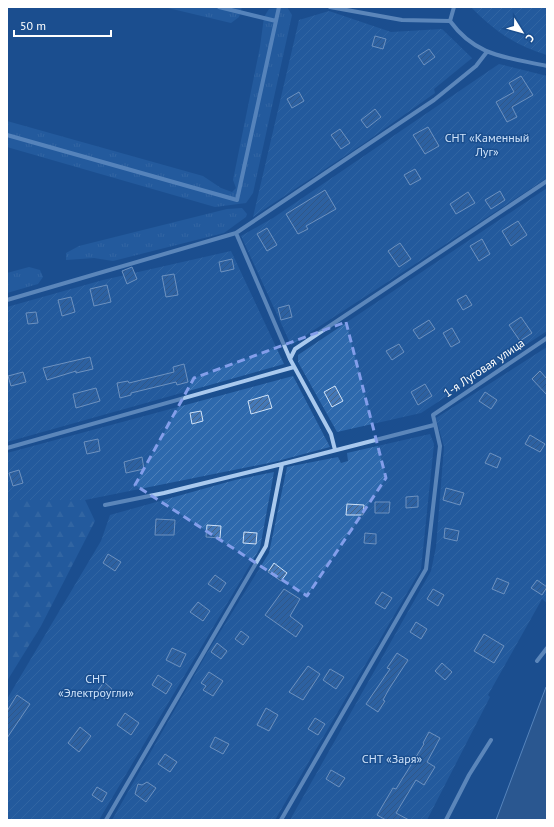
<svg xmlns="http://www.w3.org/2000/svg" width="554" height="827" font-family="'PT Sans',sans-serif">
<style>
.grass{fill:url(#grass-tufts)}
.forest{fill:url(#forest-firs)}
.garden{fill:url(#garden-furrows)}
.water{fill:#3c6290;stroke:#9cc4f0}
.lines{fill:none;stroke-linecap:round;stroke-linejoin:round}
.stream{stroke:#9cc4f0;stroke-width:4}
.building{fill:url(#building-hatch);stroke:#cfe3fa}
.street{stroke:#a9c9ee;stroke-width:4}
.marked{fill:none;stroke:#839eea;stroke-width:3;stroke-dasharray:8 5;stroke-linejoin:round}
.labels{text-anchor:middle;stroke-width:3;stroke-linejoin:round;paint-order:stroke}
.park-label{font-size:12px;fill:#cfe3fa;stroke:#1b4f8f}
.street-label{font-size:12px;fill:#fff;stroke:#1b4f8f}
</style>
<defs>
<pattern id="grass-tufts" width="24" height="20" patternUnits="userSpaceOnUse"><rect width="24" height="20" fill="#2e69ad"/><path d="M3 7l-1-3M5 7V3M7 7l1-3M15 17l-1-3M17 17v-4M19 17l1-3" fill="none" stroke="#4d80b9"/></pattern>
<pattern id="forest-firs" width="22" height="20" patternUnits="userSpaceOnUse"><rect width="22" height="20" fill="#2e69ad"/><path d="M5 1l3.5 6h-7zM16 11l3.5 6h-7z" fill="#4d80b9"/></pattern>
<pattern id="garden-furrows" width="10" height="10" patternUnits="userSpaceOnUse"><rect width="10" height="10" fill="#2e69ad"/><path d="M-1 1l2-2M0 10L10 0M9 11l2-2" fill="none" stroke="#4d80b9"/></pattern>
<pattern id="building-hatch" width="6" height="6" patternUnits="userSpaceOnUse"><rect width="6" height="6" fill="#4478b7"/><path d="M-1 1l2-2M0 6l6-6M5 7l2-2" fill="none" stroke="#486282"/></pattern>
</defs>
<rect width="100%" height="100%" fill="#1b4f8f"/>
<path class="grass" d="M164,7H242L239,17L231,23Z
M287,7L292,15L253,193L246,203L215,207L7,147V121L203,176L221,188L232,192L236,188L233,180L260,47L264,17L269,9Z
M242,208L247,214L246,217L224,233L113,261L94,258L66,260V253L79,246L227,209Z
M29,267L40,270L43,277L38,284L7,293V273Z"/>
<path class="forest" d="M7,500H85L95,521L41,626L7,681Z"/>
<path class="garden" d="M471,7H547V55C516,46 493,30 471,7Z
M329,11L391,32L442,29L472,58L434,89L435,93L363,144L253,217L299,20Z
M499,64L547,76V178L291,345L241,236L273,218Z
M547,188V331L421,413L337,432L298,362V355Z
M231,251L284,364L7,442V307L103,280Z
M547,347V603L542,599L488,695L490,697L427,820H290L431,571L436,547L444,447L436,418Z
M293,376L330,447L274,462L85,500H7V453Z
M430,434L434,444L421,569L275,820H112L207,653L269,553L287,467L338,457L341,463L348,461L347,453Z
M274,472L260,548L99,820H7V699L101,541L110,515L235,480Z"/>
<path class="water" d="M547,686V820H496L546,687Z"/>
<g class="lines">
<path class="stream" d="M219,7L276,21
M7,135L237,200L279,7"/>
</g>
<path class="building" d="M375,36L386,39L383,49L372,46Z
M429,49L435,57L424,65L418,56Z
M521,76L533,95L512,107L517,117L507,122L496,102L514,92L509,83Z
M299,92L304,101L292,108L287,99Z
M375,109L381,117L367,128L361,120Z
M428,127L439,146L425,154L413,135Z
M340,129L350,143L341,149L331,135Z
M415,169L421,179L410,185L404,175Z
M325,190L336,209L306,226L308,229L298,234L286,214Z
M500,191L505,200L491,209L485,200Z
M468,192L475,203L456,214L450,204Z
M518,221L527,235L511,246L502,231Z
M267,228L277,245L267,251L257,234Z
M482,239L490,254L479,261L470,246Z
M400,243L411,259L399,267L388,251Z
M232,259L234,269L221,272L219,262Z
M132,267L137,279L127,284L122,271Z
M174,274L178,295L166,297L162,276Z
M107,285L111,302L94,306L90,289Z
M466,295L472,305L463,310L457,300Z
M71,297L75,312L62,316L58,300Z
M289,305L292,317L281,320L278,308Z
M36,312L38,323L28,324L26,313Z
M521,317L532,333L520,341L509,325Z
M429,320L435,329L419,339L413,330Z
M452,328L460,342L451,347L443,333Z
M399,344L404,352L392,360L386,351Z
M90,357L93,369L76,373V371L47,380L43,368Z
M184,364L188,382L177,385L176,382L131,393V395L120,398L117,383L128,381L129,383L174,372L173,367Z
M540,371L547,379V395L532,379Z
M23,372L26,382L11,386L8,376Z
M425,384L432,396L418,405L411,392Z
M335,386L343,401L332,407L324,392Z
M96,388L100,401L76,408L73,394Z
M485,392L497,400L491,409L479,401Z
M268,395L272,408L251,414L248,401Z
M201,411L203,421L192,424L190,413Z
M530,435L545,444L540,452L525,444Z
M98,439L100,451L87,454L84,442Z
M490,453L501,458L497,468L485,463Z
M142,457L144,469L126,473L124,462Z
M19,470L23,483L13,486L9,473Z
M446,488L464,493L460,505L443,500Z
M418,496V507L406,508V497Z
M375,502H390L389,513H375Z
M347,504L364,505L363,515H346Z
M156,519L175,520L174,535H155Z
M207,525L221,526L220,538L206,537Z
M445,528L459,531L457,541L444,538Z
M244,532L257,533L256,544L243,543Z
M365,533L376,534V544L364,543Z
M108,554L121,562L115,571L103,563Z
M274,563L287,573L281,581L268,572Z
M215,575L226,583L220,592L208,584Z
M497,578L509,583L504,594L492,589Z
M537,580L547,587L542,595L531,588Z
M284,589L300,599L290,616L303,626L296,637L265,615Z
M433,589L444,595L438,606L427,599Z
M382,592L392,598L385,609L375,603Z
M198,602L210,611L203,621L190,612Z
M416,622L427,629L421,639L410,632Z
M241,631L249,637L243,645L235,639Z
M484,634L504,646L494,663L474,651Z
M217,643L227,651L221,659L211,652Z
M172,648L186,654L180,667L166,660Z
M397,653L408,660L389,689L383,700L385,701L378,712L366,704L390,669L387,668Z
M442,663L452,672L445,680L435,671Z
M308,666L320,674L303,700L289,692Z
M330,669L344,677L336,689L323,680Z
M209,672L223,681L213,696L203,690L206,686L201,683Z
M158,675L172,684L166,694L152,685Z
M104,682L112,689L105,699L96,693Z
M17,695L30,704L7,738V711Z
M266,708L278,715L269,731L257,725Z
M125,713L139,723L131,735L117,725Z
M315,718L325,724L318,735L308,729Z
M80,727L91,736L79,752L68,743Z
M429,732L440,738L427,762L435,767L424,785L416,780L396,813L409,820H386L377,815L393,788L396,789L424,744L423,743Z
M215,737L229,744L223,754L210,747Z
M165,754L177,762L170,772L158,764Z
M331,770L345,778L339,787L326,779Z
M147,782L156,788L146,802L135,794L138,784L142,785Z
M97,787L107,793L102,802L92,795Z"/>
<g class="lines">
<path class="street" d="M330,7L402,20L450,21
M450,21C476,57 507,57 547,66
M450,21L454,7
M236,233L290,359
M7,300L236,233L434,100L476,66L486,53
M7,448L294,367
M335,450L331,434L290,359L295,349L547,181
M105,505L164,493L282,464
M537,661L547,648
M106,820L266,546L282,464L434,425
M281,820L426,569L440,446L433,415L547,338
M446,820L469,775L491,740"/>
</g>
<path d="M0 0H554V827H0ZM346,322L386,478L307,596L135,485L194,378Z" fill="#1b4f8f" fill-opacity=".55" fill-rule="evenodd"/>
<path class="marked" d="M346,322L386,478L307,596L135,485L194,378Z"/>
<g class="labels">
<g class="park-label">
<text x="487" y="142">СНТ «Каменный<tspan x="487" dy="14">Луг»</tspan></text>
<text x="96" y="683">СНТ<tspan x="96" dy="14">«Электроугли»</tspan></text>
<text x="392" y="763">СНТ «Заря»</text>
</g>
<g class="street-label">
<text transform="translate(484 368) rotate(-34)" y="4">1-я Луговая улица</text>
</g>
</g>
<rect width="554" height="827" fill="none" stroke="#ffffff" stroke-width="16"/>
<g transform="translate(522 32) rotate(127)" stroke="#1b4f8f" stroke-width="3" paint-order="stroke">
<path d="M0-3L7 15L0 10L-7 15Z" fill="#ffffff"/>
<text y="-6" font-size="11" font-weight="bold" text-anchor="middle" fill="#ffffff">С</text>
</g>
<path d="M14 30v6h97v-6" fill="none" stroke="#ffffff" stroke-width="2"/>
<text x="20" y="30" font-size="12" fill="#ffffff" stroke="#1b4f8f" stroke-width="3" paint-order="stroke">50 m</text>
</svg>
